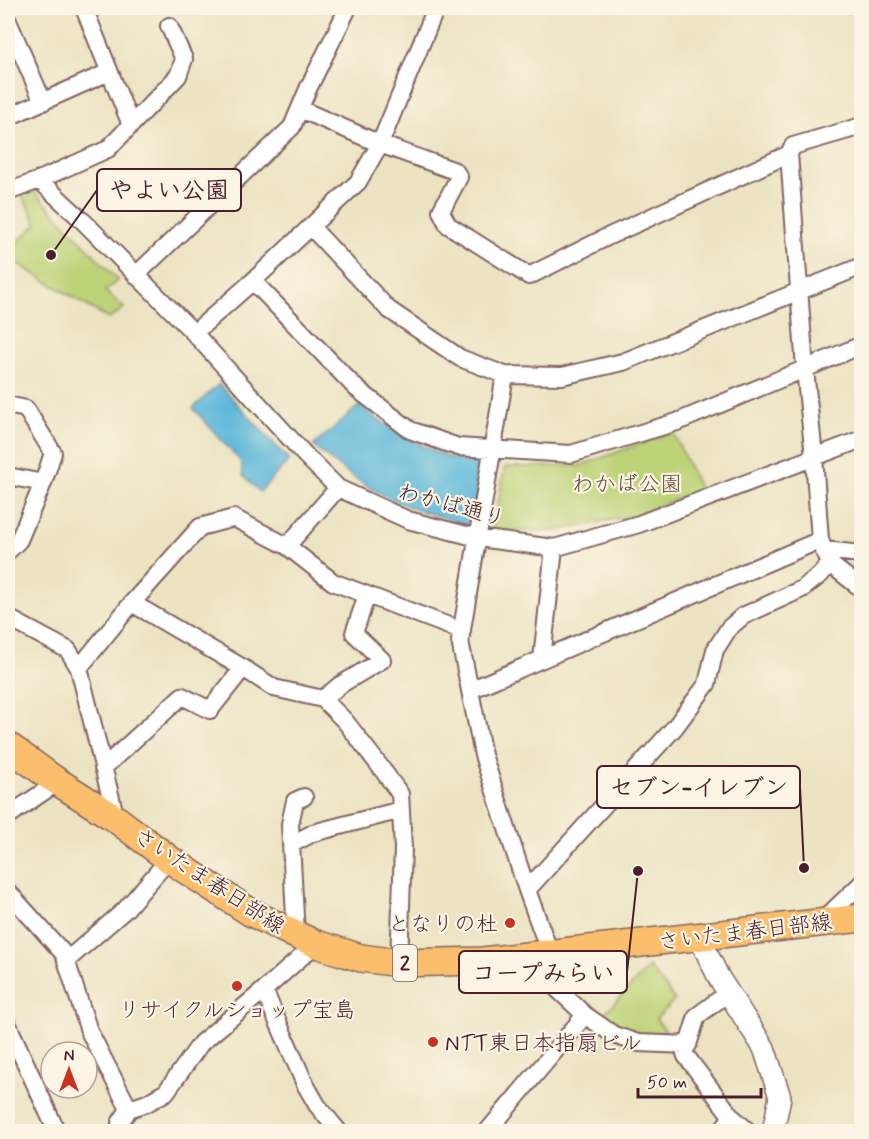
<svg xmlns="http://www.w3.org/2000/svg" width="869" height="1139" font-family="Mynerve,'Klee One',sans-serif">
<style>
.green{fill:#bdd378;stroke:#847952;stroke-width:1.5}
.water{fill:#5bb7d9;stroke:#526b82;stroke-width:1.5}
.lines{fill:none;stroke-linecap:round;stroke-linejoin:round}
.minor-casing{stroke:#826460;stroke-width:20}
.tertiary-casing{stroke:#826460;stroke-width:24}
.primary-casing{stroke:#826460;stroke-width:30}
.minor{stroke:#fff;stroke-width:16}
.tertiary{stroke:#fff;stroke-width:21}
.primary{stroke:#fabe6d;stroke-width:27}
.poi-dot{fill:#c8321e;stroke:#fcf5e5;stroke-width:2}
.labels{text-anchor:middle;stroke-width:4.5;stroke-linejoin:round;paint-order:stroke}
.shield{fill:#fcf5e5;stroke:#7f5f63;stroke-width:1.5}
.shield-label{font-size:21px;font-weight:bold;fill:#4a1f2b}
.park-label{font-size:22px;fill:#674c3e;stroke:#fcf5e5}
.street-label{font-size:22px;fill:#4a1f2b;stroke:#fcf5e5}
.poi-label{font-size:22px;fill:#4a1f2b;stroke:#fcf5e5;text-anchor:end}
.leader{fill:none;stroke:#4a1f2b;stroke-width:2}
.callout-dot{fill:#4a1f2b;stroke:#fcf5e5;stroke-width:2}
.callout{fill:#fcf5e5;stroke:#4a1f2b;stroke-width:2}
.callout-label{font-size:24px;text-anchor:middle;font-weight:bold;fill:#4a1f2b}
</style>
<rect width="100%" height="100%" fill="#fcf5e5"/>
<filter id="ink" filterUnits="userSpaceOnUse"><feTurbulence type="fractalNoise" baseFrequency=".0167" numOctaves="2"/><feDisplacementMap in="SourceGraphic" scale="12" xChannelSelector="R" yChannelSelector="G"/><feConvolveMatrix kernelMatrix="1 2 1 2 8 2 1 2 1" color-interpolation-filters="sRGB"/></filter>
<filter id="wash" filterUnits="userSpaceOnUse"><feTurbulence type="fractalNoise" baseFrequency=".008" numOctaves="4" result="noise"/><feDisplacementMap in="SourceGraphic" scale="24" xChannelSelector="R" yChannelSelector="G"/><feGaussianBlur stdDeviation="1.35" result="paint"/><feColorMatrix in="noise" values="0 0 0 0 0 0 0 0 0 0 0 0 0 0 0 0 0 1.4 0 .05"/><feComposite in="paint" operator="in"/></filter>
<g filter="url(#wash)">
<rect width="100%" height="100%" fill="#ebe3c1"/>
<path class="green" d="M31,188L118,280L105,291L124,308L109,319L8,258V251L37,224L21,193Z
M673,432L700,490L636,515L554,531L493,530L505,467L579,466Z
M649,967L675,1000L656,1019L673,1040L636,1039L600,1018Z"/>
<path class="water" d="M219,384L289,460L260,492L243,476L241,462L193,408Z
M360,405L377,419L404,436L447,457L482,464L476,527C437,516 396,506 362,483C345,472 329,459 313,446Z"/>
</g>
<g filter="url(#ink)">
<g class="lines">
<defs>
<path id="minor" d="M84,8L131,125
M8,21L43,102
M300,109L380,144L455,171L459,177L441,211L448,225L529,276L607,237L789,154L793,146L862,126
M8,117L109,72
M789,154L805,369L814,457L820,540L830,564L862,589
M39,180L84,222L194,333L306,456L338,488L408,520L478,538L554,548L639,524L862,439
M8,192L39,180L108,149L178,76L184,59L169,26
M311,227L388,309L460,358L505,375L562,376L623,362L862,266
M136,275L292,127L308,89L348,8
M253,281L356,388L410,430L458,447L571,454L677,422L862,345
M194,333L253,281L358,182L380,144L436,8
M505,375L460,641L483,755L527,890L550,953L549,973L552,984L585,1015L614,1035L638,1043L688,1045L697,1016L728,993
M8,405L26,409L53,453L43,483L19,540L8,551
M8,476L43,483
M287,546L338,488
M823,550L862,554
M132,603L243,668L274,688L323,699L345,721L382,769L400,794L403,848L399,963
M8,621L12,620L68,650L79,668L116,819
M542,659L554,548
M79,668L132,603L200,527L234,518L287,546L333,582L462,631
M470,690L820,540
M323,699L340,685L382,660L354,633L367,595
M103,768L182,696L210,710L243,668
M8,816L58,782
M292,844L313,833L401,810
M527,890L675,727L707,684L715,650L729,628L743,616L802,589L820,575L830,564
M8,896L11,895L64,954L89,1031L129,1109
M821,922L862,883
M296,935L290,824L295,801L304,797
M66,961L125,910L169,859
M264,990L316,944
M8,1025L57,1132
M682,1044L686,1056L732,1117L749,1132
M120,1132V1123L129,1109L147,1103L166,1092L201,1043L264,990L305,1084L317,1105L339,1132
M487,1132L585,1015
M720,1132L732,1117"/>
<path id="tertiary" d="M699,937L719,978L764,1048L780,1097L773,1132"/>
<path id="primary" d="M8,746L52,778L116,819L169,859L250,912L296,935L316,944L361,958L399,963L482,961L862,918"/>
</defs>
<use href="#minor" class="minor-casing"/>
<use href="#tertiary" class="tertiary-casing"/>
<use href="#primary" class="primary-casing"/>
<use href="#minor" class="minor"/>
<use href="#tertiary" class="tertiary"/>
<use href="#primary" class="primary"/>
</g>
</g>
<g class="poi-dot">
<circle cx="510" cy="923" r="6"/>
<circle cx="237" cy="986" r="6"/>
<circle cx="433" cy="1042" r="6"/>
</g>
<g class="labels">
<rect class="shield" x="393" y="945" width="24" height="36" rx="4.5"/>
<g class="shield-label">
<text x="405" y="970">2</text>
</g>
<g class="park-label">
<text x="627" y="491">わかば公園</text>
</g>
<g class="street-label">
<text transform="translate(452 504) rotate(15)" y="8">わかば通り</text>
<text transform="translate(210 880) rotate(33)" y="8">さいたま春日部線</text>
<text transform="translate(745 931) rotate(-7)" y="8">さいたま春日部線</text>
</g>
<g class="poi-label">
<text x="498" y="931">となりの杜</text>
<text x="237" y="1017" text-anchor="middle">リサイクルショップ宝島</text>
<text x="445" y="1050" text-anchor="start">NTT東日本指扇ビル</text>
</g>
</g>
<path class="leader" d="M51 255L97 190M804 868L800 787M638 871L627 972"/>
<g class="callout-dot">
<circle cx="51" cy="255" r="6"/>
<circle cx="804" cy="868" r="6"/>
<circle cx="638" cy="871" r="6"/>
</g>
<g class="callout">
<rect x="97" y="169" width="144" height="42" rx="6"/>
<rect x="597" y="766" width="203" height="42" rx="6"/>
<rect x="459" y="951" width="168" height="42" rx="6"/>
</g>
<g class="callout-label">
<text x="169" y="198">やよい公園</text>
<text x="699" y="795">セブン-イレブン</text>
<text x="543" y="981">コープみらい</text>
</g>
<rect width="869" height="1139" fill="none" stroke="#fcf5e5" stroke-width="30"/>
<g transform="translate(69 1070)"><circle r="28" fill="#fcf5e5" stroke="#b59f9b" stroke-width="1.5"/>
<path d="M0-4.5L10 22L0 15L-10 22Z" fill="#c8321e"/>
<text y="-9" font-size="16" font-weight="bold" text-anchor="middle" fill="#4a1f2b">N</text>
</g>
<path d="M638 1088v9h123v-9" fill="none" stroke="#4a1f2b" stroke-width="3"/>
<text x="647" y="1088" font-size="18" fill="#4a1f2b" stroke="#fcf5e5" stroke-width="4.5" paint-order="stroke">50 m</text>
</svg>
